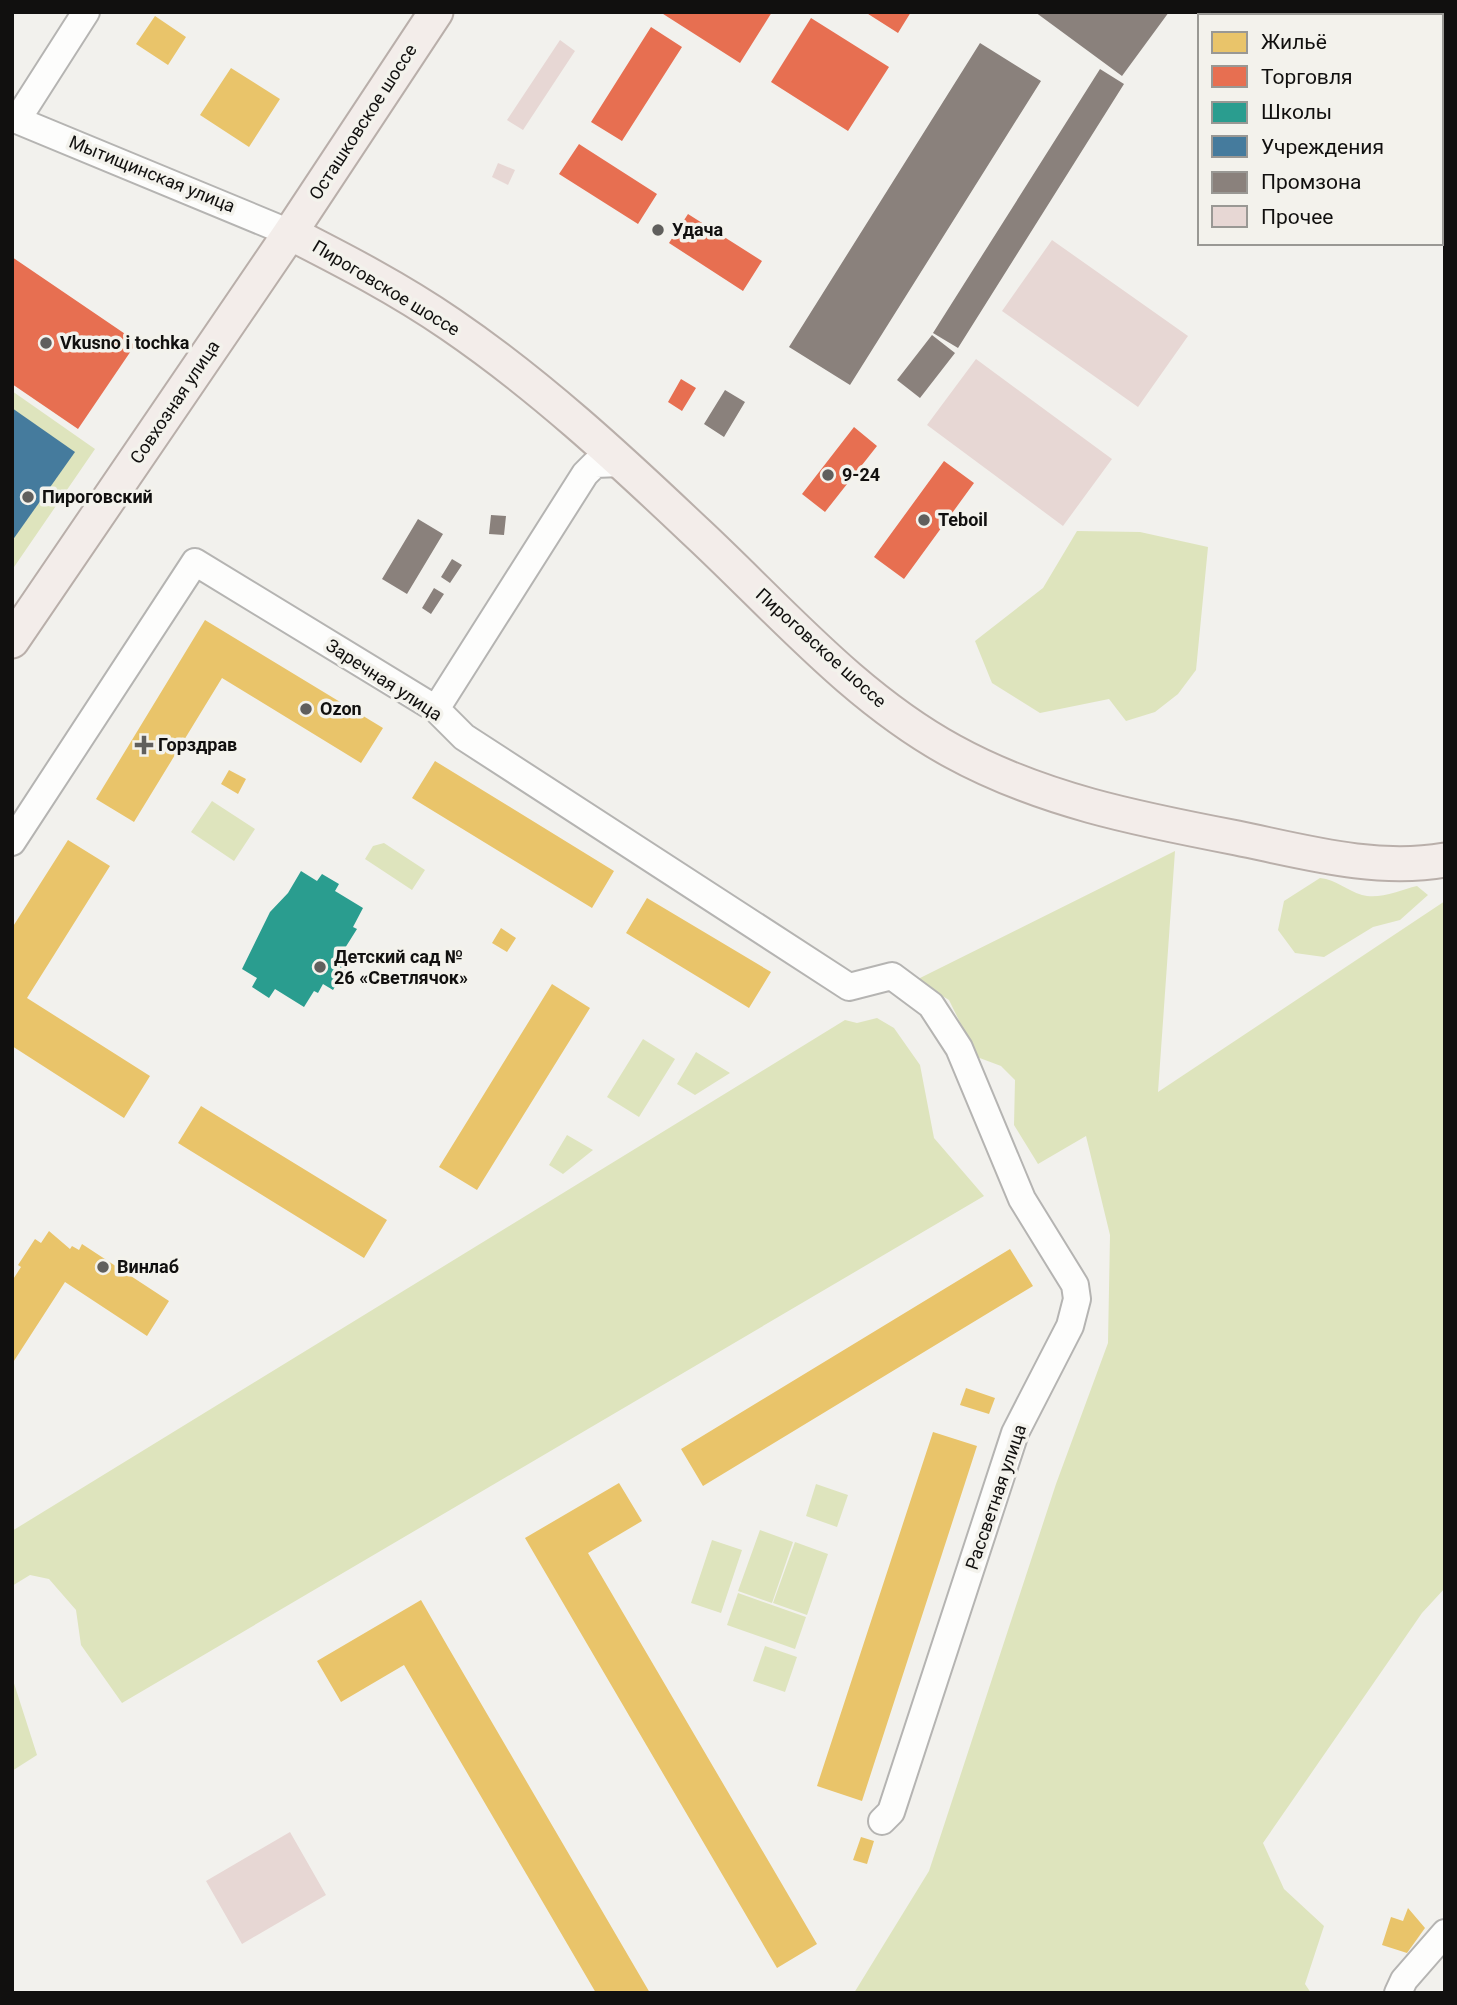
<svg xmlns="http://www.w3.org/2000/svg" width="1457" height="2005" font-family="Roboto,sans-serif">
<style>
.green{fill:#dee4bd}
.homes{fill:#e9c46a}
.shops{fill:#e76f51}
.schools{fill:#2a9d8f}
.public{fill:#457b9d}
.industry{fill:#8a817c}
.building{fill:#e7d7d4}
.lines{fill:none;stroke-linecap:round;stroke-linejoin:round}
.minor-casing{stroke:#b5b4b2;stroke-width:30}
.major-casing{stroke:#b9afaa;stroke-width:37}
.minor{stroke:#fdfdfc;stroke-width:26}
.major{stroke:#f3edea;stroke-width:33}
.poi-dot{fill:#605f5d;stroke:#f3f2ec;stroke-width:2.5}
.labels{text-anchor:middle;stroke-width:7;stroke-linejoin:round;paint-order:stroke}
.street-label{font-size:18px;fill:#11100f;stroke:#f3f2ec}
.poi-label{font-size:18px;font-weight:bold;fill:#11100f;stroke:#f3f2ec;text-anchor:start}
</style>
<rect width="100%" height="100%" fill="#f2f1ed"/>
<path class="green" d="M12,391L95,449L12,570Z
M1077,531L1140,532L1208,547L1196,670L1178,694L1155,712L1126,721L1109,699L1040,713L992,683L975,641L1043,588Z
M212,801L255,829L234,861L191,832Z
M384,843L425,870L412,890L365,859L373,846Z
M1175,851L1158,1092L1445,901V1588L1422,1613L1263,1843L1284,1889L1324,1926L1305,1984L1311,1993H854L929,1871L1056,1484L1108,1343L1110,1235L1086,1136L1038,1164L1014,1125L1015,1080L1001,1066L977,1057L949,1000L916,980Z
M1320,878C1337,880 1346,890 1362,895C1379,900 1400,890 1417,886L1428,895L1400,920L1373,927L1324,957L1295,953L1278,930L1284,901Z
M877,1018L894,1028L920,1065L934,1138L984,1196L122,1703L81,1645L76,1610L49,1579L30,1575L12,1586V1531L845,1020L857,1023Z
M643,1039L675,1059L639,1117L607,1097Z
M696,1052L730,1073L695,1095L677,1084Z
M567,1135L593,1150L563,1174L549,1165Z
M816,1484L848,1495L837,1527L806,1516Z
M760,1530L793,1542L772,1603L738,1591Z
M712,1540L742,1550L721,1613L691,1603Z
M795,1542L828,1554L807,1615L773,1603Z
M738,1593L806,1617L795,1649L727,1625Z
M765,1646L797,1657L785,1692L753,1681Z
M12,1677L37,1755L12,1771Z"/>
<path class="homes" d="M155,16L186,37L168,65L136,44Z
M231,68L280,99L249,147L200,115Z
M205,620L383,728L361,763L222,678L134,822L96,799Z
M435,761L614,871L592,908L412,798Z
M229,770L246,779L238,794L221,784Z
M68,840L110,866L27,998L150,1076L124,1118L12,1046V928Z
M647,898L771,972L749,1008L626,933Z
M501,928L516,938L507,952L492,943Z
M552,984L590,1008L477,1190L439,1167Z
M201,1106L387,1220L364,1258L178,1143Z
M49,1231L70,1249L72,1246L79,1250L82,1244L169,1301L147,1336L65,1282L12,1364V1281L21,1267L18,1265L35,1239L41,1243Z
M1010,1249L1033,1286L703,1486L681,1449Z
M966,1388L995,1398L989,1414L960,1405Z
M933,1432L977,1446L862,1801L817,1786Z
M619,1483L642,1521L588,1553L817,1944L777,1968L525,1538Z
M421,1600L448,1647L650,1993H596L404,1665L341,1702L317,1661Z
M861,1837L874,1841L867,1864L853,1860Z
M1408,1908L1425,1928L1407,1953L1382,1945L1391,1917L1403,1921Z"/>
<path class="shops" d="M660,12H772L740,63Z
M865,12H911L898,33Z
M811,18L889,67L848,131L771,82Z
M651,27L682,47L622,141L591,122Z
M579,144L657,194L638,224L559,174Z
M688,214L762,261L743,291L669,243Z
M12,257L137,342L78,429L12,384Z
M681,379L696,388L682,411L668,402Z
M854,427L877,446L825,512L802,494Z
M944,461L974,483L904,579L874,557Z"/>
<path class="schools" d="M301,871L317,881L322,874L339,884L335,891L363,908L353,927L357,929L340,956L350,962L333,990L323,984L318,993L314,991L304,1007L275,989L269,998L252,987L257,978L242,969L270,912L288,893Z"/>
<path class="public" d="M12,408L75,452L12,541Z"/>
<path class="industry" d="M1035,12H1169L1122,76Z
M980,43L1041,81L850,385L789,347Z
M1100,69L1124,84L958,348L933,333Z
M932,335L955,353L920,398L897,380Z
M725,390L745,402L724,437L704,424Z
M491,515L506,516L504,535L489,534Z
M418,519L443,534L407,594L382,579Z
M452,559L462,565L450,583L441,577Z
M434,588L444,594L431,614L422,608Z"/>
<path class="building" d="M560,40L575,51L523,130L507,120Z
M498,163L515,170L508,185L492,177Z
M1052,240L1188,336L1138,407L1002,311Z
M976,359L1112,459L1063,526L927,425Z
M290,1832L326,1895L242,1944L206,1881Z"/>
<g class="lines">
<defs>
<path id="minor" d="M12,118L290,233
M17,120L86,12
M436,709L585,474L595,464L621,463
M12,842L195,562L436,709L464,737L849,987L892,976L931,1005L959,1048L1022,1199L1075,1285L1077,1299L1070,1326L1015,1433L891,1812L882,1821
M1398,1993L1404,1980L1445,1933"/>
<path id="major" d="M290,233C345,261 399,289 450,324C538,384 617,457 694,530C776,606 853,697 952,751C1041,800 1138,819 1237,838C1305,852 1375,872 1445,860
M12,641L290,233L436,12"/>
</defs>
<use href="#minor" class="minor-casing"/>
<use href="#major" class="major-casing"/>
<use href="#minor" class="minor"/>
<use href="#major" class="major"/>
</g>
<g class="poi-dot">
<circle cx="658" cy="230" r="7"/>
<circle cx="46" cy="343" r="7"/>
<circle cx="828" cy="475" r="7"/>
<circle cx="28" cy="497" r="7"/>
<circle cx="924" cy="520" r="7"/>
<circle cx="306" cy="709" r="7"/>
<path d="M140.5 734.5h7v7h7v7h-7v7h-7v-7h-7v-7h7z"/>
<circle cx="320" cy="967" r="7"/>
<circle cx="103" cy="1267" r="7"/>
</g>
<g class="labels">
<g class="street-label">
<text transform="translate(363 122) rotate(-57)" y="6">Осташковское шоссе</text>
<text transform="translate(152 174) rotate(22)" y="6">Мытищинская улица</text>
<text transform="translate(386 288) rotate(31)" y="6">Пироговское шоссе</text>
<text transform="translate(175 402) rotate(-56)" y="6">Совхозная улица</text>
<text transform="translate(821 648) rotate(42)" y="6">Пироговское шоссе</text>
<text transform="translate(384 680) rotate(33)" y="6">Заречная улица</text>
<text transform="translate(996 1497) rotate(-71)" y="6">Рассветная улица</text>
</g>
<g class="poi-label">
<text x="672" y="236">Удача</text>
<text x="60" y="349">Vkusno i tochka</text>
<text x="842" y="481">9-24</text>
<text x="42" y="503">Пироговский</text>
<text x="938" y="526">Teboil</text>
<text x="320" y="715">Ozon</text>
<text x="158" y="751">Горздрав</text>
<text x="334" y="963">Детский сад №<tspan x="334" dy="21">26 «Светлячок»</tspan></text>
<text x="117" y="1273">Винлаб</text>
</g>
</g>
<rect width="1457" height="2005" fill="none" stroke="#11100f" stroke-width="28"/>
<rect x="1198" y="14" width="245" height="231" fill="#f3f2ec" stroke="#999894" stroke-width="2"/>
<rect x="1212" y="32" width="35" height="21" fill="#e9c46a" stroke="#999894" stroke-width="2"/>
<text x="1261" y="49" font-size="21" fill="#11100f">Жильё</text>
<rect x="1212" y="66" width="35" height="21" fill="#e76f51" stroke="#999894" stroke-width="2"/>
<text x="1261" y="84" font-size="21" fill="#11100f">Торговля</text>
<rect x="1212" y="102" width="35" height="21" fill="#2a9d8f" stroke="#999894" stroke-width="2"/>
<text x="1261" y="119" font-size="21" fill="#11100f">Школы</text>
<rect x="1212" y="136" width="35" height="21" fill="#457b9d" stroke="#999894" stroke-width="2"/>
<text x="1261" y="154" font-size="21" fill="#11100f">Учреждения</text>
<rect x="1212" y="172" width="35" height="21" fill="#8a817c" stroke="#999894" stroke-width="2"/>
<text x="1261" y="189" font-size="21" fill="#11100f">Промзона</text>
<rect x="1212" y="206" width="35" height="21" fill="#e7d7d4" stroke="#999894" stroke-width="2"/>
<text x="1261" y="224" font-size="21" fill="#11100f">Прочее</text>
</svg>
